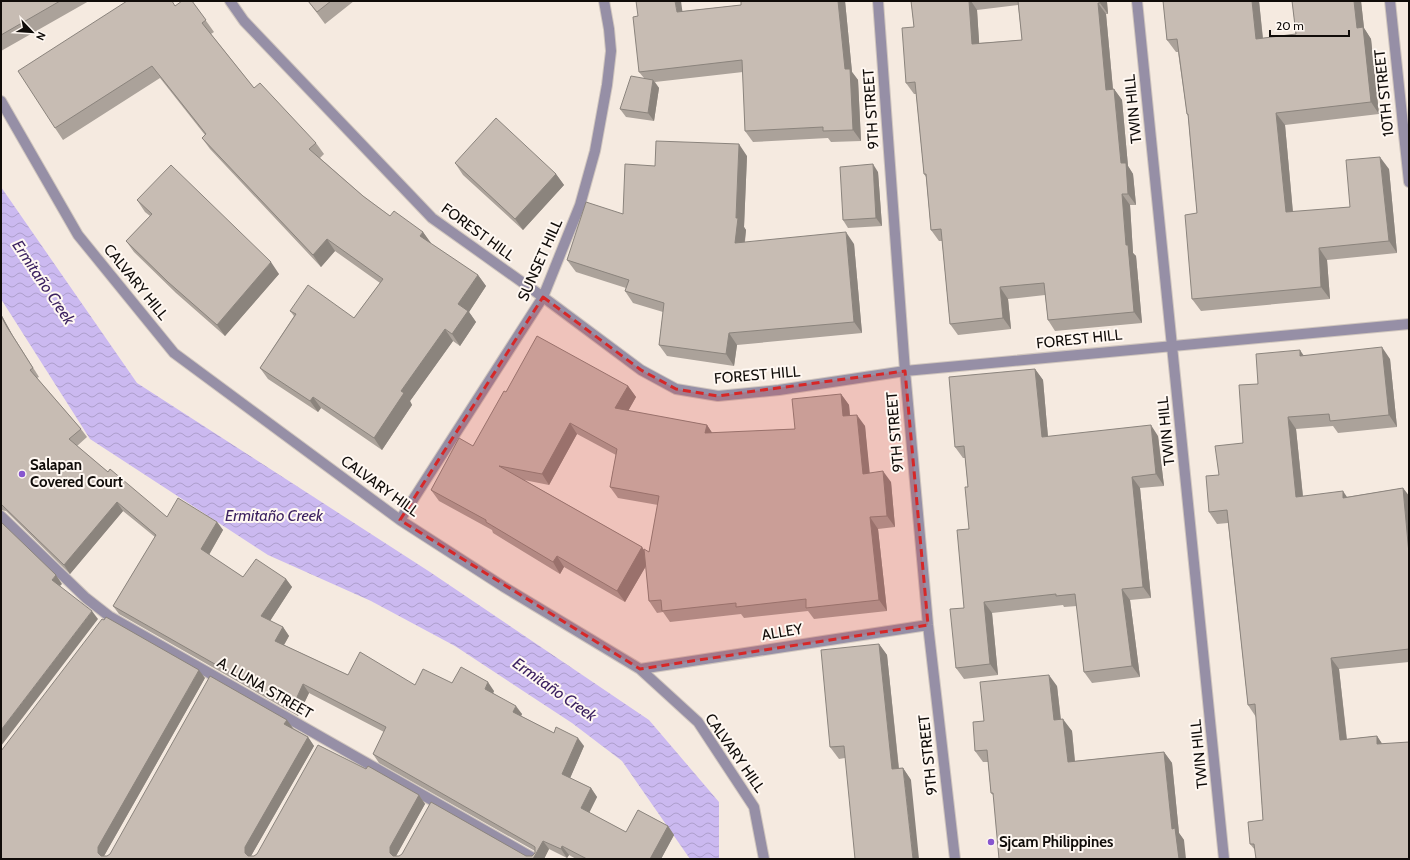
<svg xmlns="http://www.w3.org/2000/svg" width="1410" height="860" font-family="Cabin,sans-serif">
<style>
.water{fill:url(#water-waves)}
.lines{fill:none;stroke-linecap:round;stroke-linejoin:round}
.minor-casing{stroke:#d0c6be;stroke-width:12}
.minor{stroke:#968fa6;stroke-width:10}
.wall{fill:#aba29a;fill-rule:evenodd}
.shaded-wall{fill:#8b847d}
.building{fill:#c7bcb3;stroke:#8b847d}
.marked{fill:#d62828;fill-opacity:0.2;stroke:#d62828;stroke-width:3;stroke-dasharray:8 5;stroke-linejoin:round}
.poi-dot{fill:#8756cf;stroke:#fff8f2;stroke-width:1.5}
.labels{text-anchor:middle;stroke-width:4;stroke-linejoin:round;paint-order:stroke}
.street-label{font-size:15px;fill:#100c09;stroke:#fff8f2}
.poi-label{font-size:15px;font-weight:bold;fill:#100c09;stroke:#fff8f2;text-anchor:start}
.water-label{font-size:16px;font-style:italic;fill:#3a1f5f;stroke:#fff8f2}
</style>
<defs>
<pattern id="water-waves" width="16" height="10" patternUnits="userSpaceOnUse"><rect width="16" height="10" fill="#cbb9f0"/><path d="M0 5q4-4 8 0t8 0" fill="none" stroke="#ad9ecc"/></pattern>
</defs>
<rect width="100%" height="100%" fill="#f5eae0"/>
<path class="water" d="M1,187L137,383L430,572L649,720L719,802V859H690L622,761L572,723L455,646L371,601L268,555L90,439L1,299Z"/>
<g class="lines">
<defs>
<path id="minor" d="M230,1L244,21L432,218L543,297L641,370L676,389L718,396L779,390L905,371L1409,324
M878,1L905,371L928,625L955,859
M1137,1L1224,859
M1390,1L1409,182
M1,101L78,235L174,353L400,520L504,587L640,669L698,722L754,807L764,859
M1,516L86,598L109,616L535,859
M400,520L543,297L580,205L595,151L607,85L611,51L609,29L604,1
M640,669L928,625"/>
</defs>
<use href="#minor" class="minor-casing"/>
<use href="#minor" class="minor"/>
</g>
<path class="wall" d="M1,1H89L1,51Z
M192,1L214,32L211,34L254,88L316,143L324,154L320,158L363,196L390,216L423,232L431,244L478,275L486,286L469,312L476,322L460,346L453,341L410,401L412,405L382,450L321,408L318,412L268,379L260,368L294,316L290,311L354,318L380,283L335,251L321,267L210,149L202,138L205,135L160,78L63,140L55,128L175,6Z
M308,1H354L325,24Z
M741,1H845L852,72L858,80L861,141L831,142L828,138L753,142L745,131L743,72L655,82L659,88L654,121L626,117L620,109L644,78L639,72L638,16L741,5Z
M911,1H1113V2H1107L1108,14H1106L1113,89H1114L1122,100L1128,166L1133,174L1136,205H1130L1133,253L1136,256L1142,323L1055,331L1048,320L1045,295L1008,299L1011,329L958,335L950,324L942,241H939L931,230L926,177L924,174L916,94H914L906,83L914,27ZM1018,5L1022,40L979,43L977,10Z
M1163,1H1259L1263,38L1296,34L1292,1H1361L1364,28L1371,39L1379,114L1285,125L1293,212L1350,207L1389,169L1397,253L1327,260L1330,299L1201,311L1192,299L1197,213L1188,116L1187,114L1178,52H1176L1167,40Z
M747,156L744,227L746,230L745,242L854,244L862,333L737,345L734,366L667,356L659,345L663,312L633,303L625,291L626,288L576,272L567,260L623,214L655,166Z
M455,163L556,174L564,185L523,230L463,175Z
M878,172L882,226L848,228L843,220Z
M137,200L279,274L225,336L176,293L134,252L126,241L150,216L145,212Z
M1,314L13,336L39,377L37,378L81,429L87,437L77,446L108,472L167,517L217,522L223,530L209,555L243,577L286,579L292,587L270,621L283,627L289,636L284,645L348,675L415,685L452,683L494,691L493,693L522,714L521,716L554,733L584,746L570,778L591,788L597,797L589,813L626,832L668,826L674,835L661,859H576L569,855L567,858L549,849L544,859H1L205,678L104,856H107L293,728L308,737L314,746L251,856H254L366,769L419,795L425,804L396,856H532L535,853V851L379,763L373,754L384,732L309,693L298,716L119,614L113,606L155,537L123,511L70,574L6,511L1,510Z
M1303,355L1390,359L1397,427L1338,433L1333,426L1296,429L1303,496L1346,497L1403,488L1409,496V662L1339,669L1347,739L1377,736L1382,744L1255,850L1250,844L1263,820L1256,717L1248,705L1228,523L1217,524L1209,512L1219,475L1243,443L1258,384Z
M1035,369L1043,380L1048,437L1158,436L1164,486L1140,488L1151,598L1130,600L1140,677L1092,683L1084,672L1077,606L1064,607L1063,605L992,613L998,675L964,679L956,668L964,608L969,529L968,487L965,458H963L955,447Z
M628,386L636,397L628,411L707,425L712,433L795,429L841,394L849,405L850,416L865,426L869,473L891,482L895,527L878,529L887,611L814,619L808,611L744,618L741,614L670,622L663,612L657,613L649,601L646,566L625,602L564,567L560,574L493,533L492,530L439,501L431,490L473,446L506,392ZM577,434L616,455L610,487L618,498L658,505L649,552L644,551L642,547L524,480L549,485Z
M879,644L887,655L899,768H903L911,780L845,758L839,759L830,747Z
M1057,686L1061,719L1072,731L1075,761L1164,752L1172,763L1179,833L1184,840L993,795L991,793L988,762H983L975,751L984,721Z"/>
<path class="shaded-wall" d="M675,1H681L684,23L677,12Z
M838,1H845L852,72L858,80L861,141L853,130L845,69Z
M969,1H971L977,10L980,55L972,44Z
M1100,1H1107V2L1108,14L1100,3Z
M1252,1H1259L1264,51L1256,39Z
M1354,1H1361L1364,28L1371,39L1379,114L1371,102L1357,28Z
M1098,3L1106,14L1114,101L1106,90Z
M653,80L659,88L654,121L648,113Z
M1114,89L1122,100L1128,166L1133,174L1136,205L1128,194L1121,163Z
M1276,113L1285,125L1294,225L1286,212Z
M739,144L747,156L744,227L746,230L743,255L735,243Z
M1380,157L1389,169L1397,253L1389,241Z
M873,164L878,172L882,226L876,218Z
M556,174L564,185L523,230L515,219Z
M1122,194L1130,205L1133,253L1136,256L1142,323L1134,312L1126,245Z
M423,232L431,243L428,248L420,236Z
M846,232L854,244L862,333L854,322Z
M327,239L335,251L321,267L313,255Z
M1319,248L1327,260L1330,299L1321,287Z
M271,262L279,274L225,336L217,325Z
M478,275L486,286L469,312L476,322L460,346L452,334L458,304Z
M1000,287L1008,299L1011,329L1003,318Z
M1,314L13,336L39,377L7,327L1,316Z
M445,329L453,341L410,401L412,405L382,450L374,438L401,391Z
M729,333L737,345L734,366L726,354Z
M1382,347L1390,359L1397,427L1389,415Z
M1300,350L1308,362L1300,356Z
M1035,369L1043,380L1049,449L1042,437Z
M628,386L636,397L623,420L615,408Z
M841,394L849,405L851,428L843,416Z
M313,397L321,408L318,412L310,401Z
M857,415L865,426L871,485L863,474Z
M1288,417L1296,429L1304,508L1296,497Z
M570,423L577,434L549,485L542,474Z
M707,425L715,437L705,433Z
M1151,425L1158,436L1164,486L1156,474Z
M883,471L891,482L895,527L887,516Z
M1132,477L1140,488L1151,598L1143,587Z
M1403,488L1409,496V554Z
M1343,491L1351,503L1343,498Z
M117,502L123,511L70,574L64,565Z
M870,517L878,529L887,611L879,600Z
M217,522L223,530L207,558L201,549Z
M642,547L650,559L625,602L617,591Z
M557,556L564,567L560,574L553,562Z
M56,575L62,584L58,588L52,580Z
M286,579L292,587L268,624L261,616Z
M1122,589L1130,600L1140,677L1132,666Z
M984,602L992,613L998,675L990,664Z
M92,611L98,619L1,746V730Z
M283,627L289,636L281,650L275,641Z
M879,644L887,655L900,781L892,769Z
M1331,658L1339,669L1348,752L1340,740Z
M199,670L205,678L104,856V859L98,853V847Z
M1049,675L1057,686L1062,732L1054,720Z
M488,682L494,691L491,698L485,689Z
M303,684L309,693L298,716L292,708Z
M516,706L522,714L519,720L513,712Z
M1063,719L1072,731L1076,774L1068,762Z
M287,720L293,728L290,733L284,724Z
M1377,736L1385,748L1377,744Z
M308,737L314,746L251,856V859L245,853V847Z
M578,738L584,746L568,783L562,774Z
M1164,752L1172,763L1179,833L1184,840L1186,859H1179L1172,829Z
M903,768L911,780L919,859H913Z
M591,788L597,797L587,817L581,808Z
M419,795L425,804L396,856V859L390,853V847Z
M668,826L674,835L661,859H650Z
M543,841L549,849L544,859H533Z
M562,846L569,855L567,858L561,849Z"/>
<path class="building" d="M1,1H60L1,35Z
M127,1H172L175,6L182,1H192L206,20L202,23L254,88L260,83L316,143L309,149L363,196L390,216L394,211L423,232L420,236L478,275L458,304L468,311L452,334L445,329L401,391L404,393L374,438L313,397L310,401L260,368L296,314L290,311L308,285L354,318L383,279L327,239L313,255L202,138L206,134L152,66L55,128L18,71Z
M308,1H331L317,12Z
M636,1H675L677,12L741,5V1H838L845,69H850L853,130L823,131V127L745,131L742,60L639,72L633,17L638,16Z
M911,1H969L972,44L1022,40L1018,1H1100V3H1098L1106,90L1114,89L1121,163H1126L1128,194H1122L1126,245H1128L1134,312L1048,320L1044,283L1000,287L1003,318L950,324L941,229L931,230L926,174H924L915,82L906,83L902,28L914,27Z
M1163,1H1252L1256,39L1296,34L1292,1H1354L1357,28L1363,27L1371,102L1276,113L1286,212L1350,207L1346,160L1380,157L1389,241L1319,248L1321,287L1192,299L1185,215L1197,213L1188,114H1187L1177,39L1167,40Z
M631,76L653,80L648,113L620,109Z
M496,118L556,174L515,219L455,163Z
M656,141L739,144L736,218H738L735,243L846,232L854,322L729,333L726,354L659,345L664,303L625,291L629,280L567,260L586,202L623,214L625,164L655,166Z
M873,164L876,218L843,220L840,167Z
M171,165L271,262L217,325L168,282L126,241L152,214L137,200Z
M1,316L7,327L33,368L30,370L81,429L69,439L108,472L110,469L167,517L178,498L217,522L201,549L243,577L256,559L286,579L261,616L283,627L275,641L348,675L360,652L415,685L423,669L452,683L461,667L488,682L485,689L516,706L513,712L554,733L556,727L578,738L562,774L591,788L581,808L626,832L638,810L668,826L650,859H587L562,846L561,849L543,841L533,859H1V751L102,619L104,620L106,617L199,670L98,847V853L101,856H107L110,854L210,676L287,720L284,724L308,737L245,847V853L248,856H254L257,854L318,745L366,769L368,766L419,795L390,847V853L393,856H399L402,854L431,802L526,856H532L535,853V847L532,845L373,754L386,727L303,684L292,708L113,606L156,535L117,502L64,565L1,504Z
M537,336L628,386L615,408L707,425L705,433L795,429L792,399L841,394L843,416L857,415L863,474L883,471L887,516L870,517L879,600L806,608V599L736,607V603L662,611L661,600L649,601L644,549L649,552L659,496L610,487L617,449L570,423L542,474L499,466L642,547L617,591L557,556L553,562L486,522V520L431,490L459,438L473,446L504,391L506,392Z
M1382,347L1389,415L1330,421L1329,414L1288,417L1296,497L1343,491V498L1403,488L1409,554V649L1331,658L1340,740L1377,736V744L1409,742V859H1256L1254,844H1250L1248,822L1263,820L1255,704L1248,705L1227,510L1209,512L1206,476L1219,475L1215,446L1243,443L1239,385L1258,384L1256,354L1300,350V356Z
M1035,369L1042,437L1151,425L1156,474L1132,477L1143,587L1122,589L1132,666L1084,672L1075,594L1056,596V594L984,602L990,664L956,668L950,609L964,608L957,530L969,529L965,487H968L964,446L955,447L949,377Z
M1,522L56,575L52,580L92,611L1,730Z
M879,644L892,769L903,768L913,859L917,858V859H855L844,746L830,747L821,650Z
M1049,675L1054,720L1063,719L1068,762L1164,752L1172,829L1175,828L1179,859H999L993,793H991L987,750L975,751L973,722L984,721L980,682Z"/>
<path class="marked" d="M543,297L641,370L676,389L718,396L905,371L928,625L640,669L400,520Z"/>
<g class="poi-dot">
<circle cx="22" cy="474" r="4"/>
<circle cx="991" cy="842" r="4"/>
</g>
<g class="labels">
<g class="street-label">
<text transform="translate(1384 93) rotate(-96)" y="5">10TH STREET</text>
<text transform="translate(871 109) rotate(-94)" y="5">9TH STREET</text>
<text transform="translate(1133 109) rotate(-96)" y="5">TWIN HILL</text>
<text transform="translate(478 232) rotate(36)" y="5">FOREST HILL</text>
<text transform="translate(540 260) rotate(-66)" y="5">SUNSET HILL</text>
<text transform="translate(136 282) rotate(51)" y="5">CALVARY HILL</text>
<text transform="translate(1079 339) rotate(-6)" y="5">FOREST HILL</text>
<text transform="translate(757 375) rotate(-5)" y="5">FOREST HILL</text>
<text transform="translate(1166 431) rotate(-96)" y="5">TWIN HILL</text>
<text transform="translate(895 432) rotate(-95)" y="5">9TH STREET</text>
<text transform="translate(380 486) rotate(36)" y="5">CALVARY HILL</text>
<text transform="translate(782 632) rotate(-9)" y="5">ALLEY</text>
<text transform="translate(265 688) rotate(30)" y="5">A. LUNA STREET</text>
<text transform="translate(735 753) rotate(55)" y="5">CALVARY HILL</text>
<text transform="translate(1199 754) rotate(-96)" y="5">TWIN HILL</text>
<text transform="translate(928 755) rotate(-96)" y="5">9TH STREET</text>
</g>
<g class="poi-label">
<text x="30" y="470">Salapan<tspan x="30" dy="17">Covered Court</tspan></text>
<text x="999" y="847">Sjcam Philippines</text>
</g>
<g class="water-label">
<text transform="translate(44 282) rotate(56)" y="6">Ermitaño Creek</text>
<text x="274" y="521">Ermitaño Creek</text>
<text transform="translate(555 689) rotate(35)" y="6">Ermitaño Creek</text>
</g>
</g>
<rect width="1410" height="860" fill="none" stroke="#100c09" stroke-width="4"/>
<g transform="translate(32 32) rotate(115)" stroke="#fff8f2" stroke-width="3" paint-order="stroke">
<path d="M0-3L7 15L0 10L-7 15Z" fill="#100c09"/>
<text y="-6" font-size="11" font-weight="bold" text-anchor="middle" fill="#100c09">N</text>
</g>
<path d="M1270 30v6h79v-6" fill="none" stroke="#100c09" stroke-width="2"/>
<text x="1276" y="30" font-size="12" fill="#100c09" stroke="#fff8f2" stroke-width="3" paint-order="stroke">20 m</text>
</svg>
